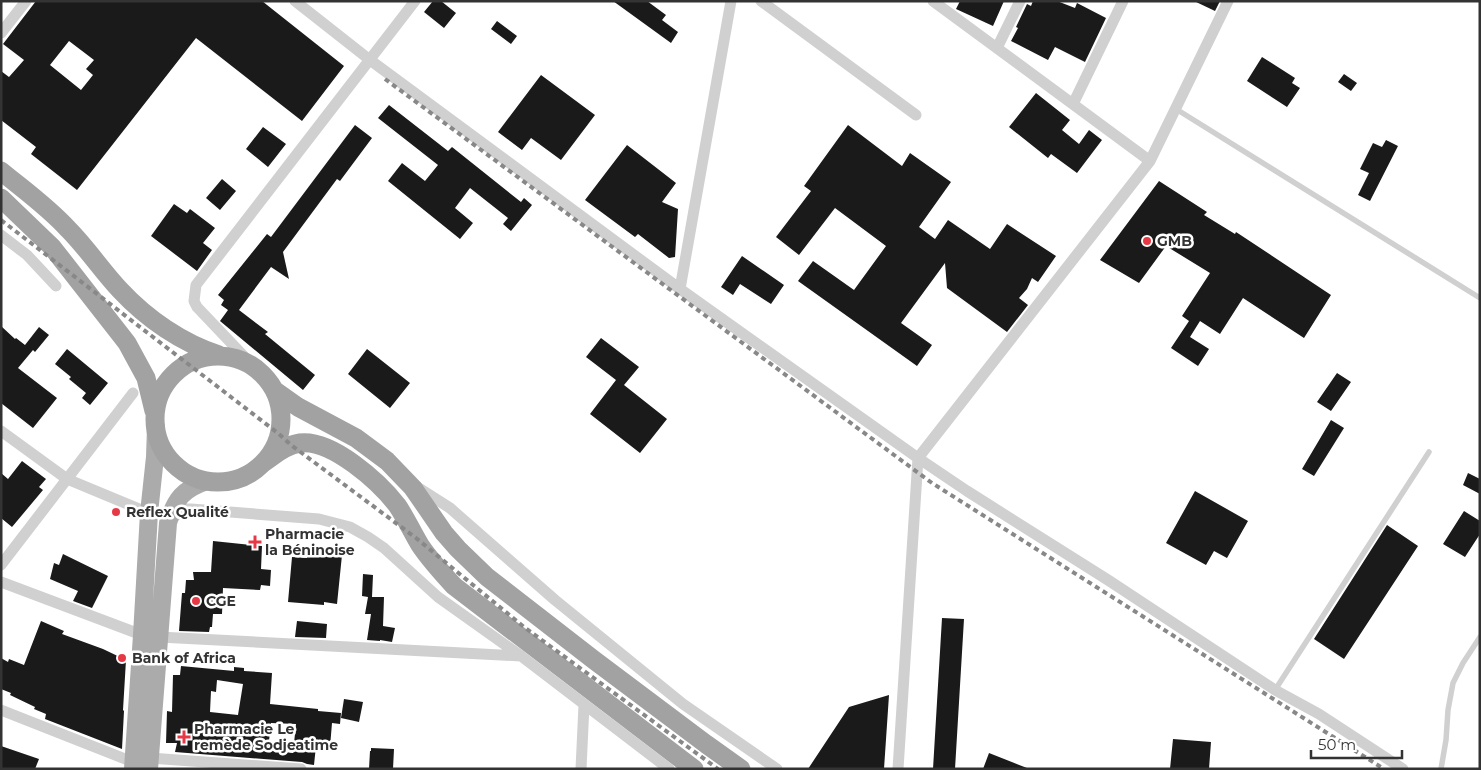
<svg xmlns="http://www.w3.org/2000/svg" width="1481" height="770" font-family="Montserrat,sans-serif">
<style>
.building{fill:#1a1a1a;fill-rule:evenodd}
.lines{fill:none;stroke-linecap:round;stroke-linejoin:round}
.service{stroke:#d0d0d0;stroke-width:5.5}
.minor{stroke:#d0d0d0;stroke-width:11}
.primary{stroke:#ababab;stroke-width:18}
.trunk{stroke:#a2a2a2;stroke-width:19}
.rail{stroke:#888;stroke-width:4;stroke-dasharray:5 4;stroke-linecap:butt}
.poi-dot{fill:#e63946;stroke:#fff;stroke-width:2}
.labels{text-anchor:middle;stroke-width:5;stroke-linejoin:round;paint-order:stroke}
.poi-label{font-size:14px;font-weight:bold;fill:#333;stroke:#fff;text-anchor:start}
</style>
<rect width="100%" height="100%" fill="#fff"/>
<path class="building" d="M36,1H262L344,66L302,121L196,38L77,190L31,154L36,147L1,120V71L9,77L24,60L3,44ZM69,41L94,60L86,69L93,75L81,90L50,65Z
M433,1H441L456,13L444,28L424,12Z
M613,1H647L666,15L662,20L678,32L671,43Z
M960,1H1004L993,26L956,9Z
M1033,1H1057L1075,8L1077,3L1106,18L1085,62L1055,47L1048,60L1011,41L1018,28L1016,27L1027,4L1031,6Z
M1194,1H1220L1215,11Z
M497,21L517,36L511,44L491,29Z
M1262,57L1295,78L1292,83L1300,88L1287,107L1247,81Z
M1344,74L1357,83L1351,91L1338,82Z
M541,75L595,115L561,160L531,138L522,150L498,132Z
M1036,93L1070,120L1062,130L1079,144L1089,130L1102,140L1077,173L1051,154L1048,158L1009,127Z
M389,105L448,151L452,147L521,202L524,198L532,205L511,231L503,224L508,218L470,188L455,208L473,223L460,239L388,181L402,163L425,181L438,165L378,118Z
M355,125L372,138L340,181L337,179L283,252L289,279L271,267L239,310L268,332L265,334L315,375L303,390L220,321L228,310L221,305L224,300L218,295L267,234L271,237Z
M848,125L902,166L910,153L951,182L919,227L935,239L948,220L990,249L1007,224L1056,256L1038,282L1032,278L1027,289L1019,298L1028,305L1007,332L947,288L945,263L901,323L932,345L917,366L798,281L813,261L854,290L886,246L835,208L799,255L776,237L811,191L804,186Z
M263,127L286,144L268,167L246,149Z
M1386,140L1398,146L1370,201L1358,195L1369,173L1360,169L1373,143L1382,147Z
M627,145L676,183L662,202L678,209L675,257L669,258L638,234L635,237L585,200Z
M222,179L236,191L220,210L206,198Z
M1159,181L1207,212L1204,215L1235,234L1236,232L1331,295L1304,338L1243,298L1220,334L1200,321L1190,337L1209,349L1198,366L1171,348L1189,321L1182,316L1210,273L1166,246L1139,283L1100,260Z
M174,204L187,213L190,209L215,228L203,243L212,250L197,271L151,236Z
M742,256L784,285L771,304L740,284L733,295L721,287Z
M1,326L15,339L16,338L25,345L39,327L49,335L35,352L33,350L18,368L57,398L33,428L1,403Z
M601,338L639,367L624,385L667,419L640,453L590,414L616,380L586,357Z
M67,349L108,383L90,405L82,398L86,393L69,379L71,377L55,364Z
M367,349L410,383L390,408L348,374Z
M1337,373L1351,382L1331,411L1317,402Z
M1331,420L1344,428L1314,476L1302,469Z
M22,461L46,479L39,487L43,490L12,527L1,518V473L8,479Z
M1468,473L1480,479V494L1463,485Z
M1195,491L1248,521L1227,558L1214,551L1206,565L1166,543Z
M1464,511L1480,521V534L1465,557L1443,544Z
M1387,525L1418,546L1344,659L1314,639Z
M213,541L262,546L261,569L271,570L270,586L261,585L260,590L223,588L222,614H213L212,627H210L209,632L179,631L182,593H185L186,580H194L193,572H211Z
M308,551L342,555L337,604L324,602V605L288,602L292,557L307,558Z
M63,554L108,576L92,608L73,601L78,591L50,579L54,563L59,565Z
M363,574L373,575L372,597H384L383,626L395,628L392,642L380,640V641L367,640L371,614H365L368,597L362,596Z
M942,618L964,619L955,769H933Z
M41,621L64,631L62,634L103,649L126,660L123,710L124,711L122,749L45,719L46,714L34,709L35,707L10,695L11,693L1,689V658L8,662L9,659L24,665Z
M297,621L327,624L326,638L295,637Z
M181,666L234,671V667L244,668V671L272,673L270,704L318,709V711L341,713L340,724L332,723L330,747L316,746L314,765L307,764L302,762L175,752L177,743H166L167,711L172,712L173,675H180ZM217,680L243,684L238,715L210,712L211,691L216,692ZM271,723L296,724L293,753L268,750Z
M889,695L884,769H808L849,707Z
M344,699L363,702L359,722L341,718Z
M1173,739L1211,742L1209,769H1170Z
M1,746L39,759L35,769H1Z
M371,748L394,749L393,769H369L370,751H371Z
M989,753L1027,768L1026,769H983Z"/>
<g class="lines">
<path class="service" d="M1176,109L1480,298
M1275,690L1429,452
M1441,769L1446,740L1448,710L1453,683L1463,663L1480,637"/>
<path class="minor" d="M295,1L370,60L680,289L918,458L967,491L1108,580L1275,690L1319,714L1403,769
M761,1L916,115
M933,1L1150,161
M1,33L26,1
M997,48L1020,1
M1073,104L1123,1
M1,235L27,255L56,286
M680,289L731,1
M254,367L197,307L194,301L196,285L415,1
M1,431L67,479L149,513
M417,487L450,508L555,600L683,704L777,769
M171,520L183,509H191L319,519L350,527L368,537L384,548L438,597L521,656L669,769
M1,565L133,393
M1,582L142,635
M159,637L521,656
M1,710L133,762
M150,758L301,769
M581,769L584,705
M898,769L918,458L1150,161L1228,1"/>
<path class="primary" d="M133,769L142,635L149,513L155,457L156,427
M149,769L168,523C175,499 183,489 207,481"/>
<path class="trunk" d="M1,171C24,190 48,207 68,229C87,248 102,271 120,290C147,319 182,343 219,355
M1,198L52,247L127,343L146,378L154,411
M155 419a63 63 0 1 1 126 0a63 63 0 1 1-126 0Z
M274,390L298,407L356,438L387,461L413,488L444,533L458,549L487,577L594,660L706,744L741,769
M263,463C275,455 286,445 300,443C332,439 379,482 397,505C406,518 412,532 420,545C430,560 442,573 454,586L694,769"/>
<path class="rail" d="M385,79L932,483L1384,769
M1,220L279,434L291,445L416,538L524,627L718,769"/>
</g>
<g class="poi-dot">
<circle cx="1147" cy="241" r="5"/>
<circle cx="116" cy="512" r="5"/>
<path d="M252.5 534.5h5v5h5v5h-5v5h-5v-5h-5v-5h5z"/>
<circle cx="196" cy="601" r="5"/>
<circle cx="122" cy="658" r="5"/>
<path d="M181.5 729.5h5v5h5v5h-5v5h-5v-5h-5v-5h5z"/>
</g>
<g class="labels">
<g class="poi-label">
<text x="1157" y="246">GMB</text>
<text x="126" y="517">Reflex Qualité</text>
<text x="265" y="539">Pharmacie<tspan x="265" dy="16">la Béninoise</tspan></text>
<text x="206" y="606">CGE</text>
<text x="132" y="663">Bank of Africa</text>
<text x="194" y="734">Pharmacie Le<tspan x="194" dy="16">remède Sodjeatime</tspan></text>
</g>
</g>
<rect width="1481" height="770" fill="none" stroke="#333333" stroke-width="5"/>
<path d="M1311 750v8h91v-8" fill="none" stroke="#333333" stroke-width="2.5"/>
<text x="1318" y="750" font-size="15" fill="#333333" stroke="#ffffff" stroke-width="4" paint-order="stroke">50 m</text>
</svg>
